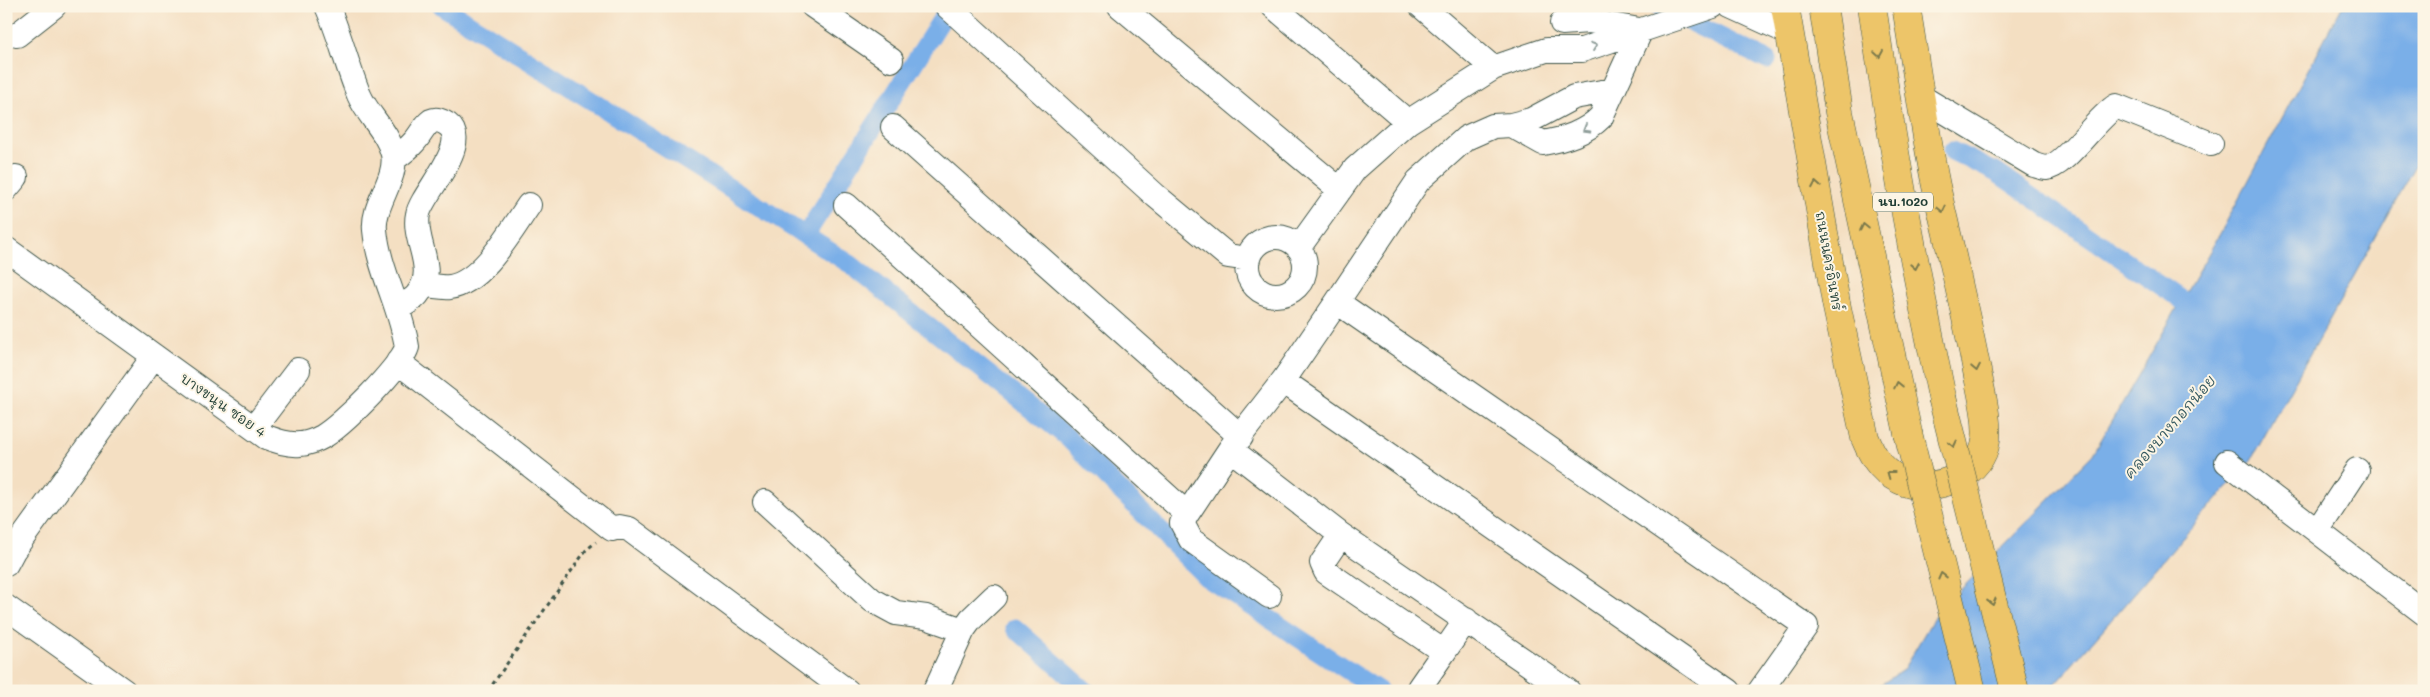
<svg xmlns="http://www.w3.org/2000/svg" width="2430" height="697" font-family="Mali,'Playpen Sans Thai',sans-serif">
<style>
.water{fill:#7aafe8;stroke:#4c768e}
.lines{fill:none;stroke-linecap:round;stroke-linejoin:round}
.canal{stroke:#7aafe8;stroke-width:19}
.minor-casing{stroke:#3f5549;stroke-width:26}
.major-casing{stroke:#3f5549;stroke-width:29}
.path{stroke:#3f5549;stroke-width:3;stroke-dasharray:4 4;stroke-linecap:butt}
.minor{stroke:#fff;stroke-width:24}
.major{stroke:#edc569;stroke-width:28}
.major-bridge-casing{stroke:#3f5549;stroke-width:29;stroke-linecap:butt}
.major-bridge{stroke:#edc569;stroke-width:28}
.oneway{stroke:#8f9e9a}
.oneway2{stroke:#7c7a4c}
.labels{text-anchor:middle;stroke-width:4;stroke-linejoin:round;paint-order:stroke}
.shield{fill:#fcf5e5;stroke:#617469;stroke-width:1}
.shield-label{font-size:12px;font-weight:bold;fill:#1f3d34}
.street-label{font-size:14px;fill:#1f3d34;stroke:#fcf5e5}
.water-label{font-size:15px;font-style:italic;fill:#365a61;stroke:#fcf5e5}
</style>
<rect width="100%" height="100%" fill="#fcf5e5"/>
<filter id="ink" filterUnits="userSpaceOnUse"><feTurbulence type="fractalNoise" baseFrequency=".02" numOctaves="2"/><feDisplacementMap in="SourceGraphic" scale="10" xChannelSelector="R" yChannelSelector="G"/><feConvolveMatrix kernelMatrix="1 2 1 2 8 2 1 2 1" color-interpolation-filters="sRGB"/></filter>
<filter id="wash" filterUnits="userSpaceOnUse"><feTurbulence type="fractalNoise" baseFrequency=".0096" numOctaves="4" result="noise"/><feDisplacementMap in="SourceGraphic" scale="20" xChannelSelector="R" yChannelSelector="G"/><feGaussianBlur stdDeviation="1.12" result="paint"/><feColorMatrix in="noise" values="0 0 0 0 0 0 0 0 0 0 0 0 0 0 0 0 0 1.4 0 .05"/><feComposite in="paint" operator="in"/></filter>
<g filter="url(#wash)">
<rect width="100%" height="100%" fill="#f4dfc2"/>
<path class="water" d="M2342,6H2424V151L2251,460L2049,691H1871L1903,670L1935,616L2093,454L2221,232Z"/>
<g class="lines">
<path class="canal" d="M442,6L850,264L1067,437L1206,577L1379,691
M1658,6L1767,60
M1952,151L1997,173L2202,314
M805,236L950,6
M1015,628L1086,691"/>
</g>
</g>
<g filter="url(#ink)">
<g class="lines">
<defs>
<path id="minor" d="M813,6L891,60
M947,6L1156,196L1228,256L1248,259
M1120,6L1340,190
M1273,6L1408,122
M1421,6L1493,68
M1731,6L1790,33
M1562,23L1589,21L1639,30
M17,35L54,6
M1921,97L2034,165C2038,166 2042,168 2046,168C2066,166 2095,119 2116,106L2211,144
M1511,125L1543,143C1565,139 1585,133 1601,117L1641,30
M893,127L1241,437
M394,159C401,154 408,149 414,142C420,136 424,126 431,121C433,120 435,119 438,120C483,133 422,192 418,214C412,241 439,269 417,295C413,300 404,304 399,308
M6,189L16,177
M846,205L1187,514L1230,449L1283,381L1337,302L1418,181L1466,138L1493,126L1511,125L1531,120L1574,97L1613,90
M1247 266a29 29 0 1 1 58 0a29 29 0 1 1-58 0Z
M1299,247L1355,169L1408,122L1493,68L1546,50H1582L1713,6
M6,249L266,437C277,441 288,445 300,444C306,444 317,440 322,437C341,427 402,366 407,347C401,307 379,271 375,230C372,205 398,178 393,154C388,132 368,116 359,95C347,66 340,35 327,6
M423,285C432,285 442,288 450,287C483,282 512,229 529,205
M1337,302L1806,626L1760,691
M398,362L612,529L619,527L629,529L847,691
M1283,381L1729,691
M254,428L298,370
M1230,449L1341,535L1568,691
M2227,462L2424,613
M765,502L872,600L896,613L926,617L963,630
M1187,514L1182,523L1191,540L1269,596
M2317,531L2357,470
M1341,535L1322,563L1326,572L1444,652L1466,620
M6,564L13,551L154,356
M6,607L124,691
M935,691L963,630L971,619L994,597
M1423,691L1419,688L1444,652"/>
<path id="major" d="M1785,6L1836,303L1865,438C1874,460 1885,475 1907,483C1935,492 1977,477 1985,446C1990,426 1981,392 1977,371C1965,309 1950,248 1936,186C1924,127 1916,66 1906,6
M1823,6L1839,112L1908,433
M1872,6C1891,137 1914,267 1942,397"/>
</defs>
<use href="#minor" class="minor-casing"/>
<use href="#major" class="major-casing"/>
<path class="path" d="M488,691L586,550L596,542"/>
<use href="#minor" class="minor"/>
<use href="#major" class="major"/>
<defs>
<path id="major-bridge" d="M1942,397L2015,691
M1908,433L1972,691"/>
</defs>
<use href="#major-bridge" class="major-bridge-casing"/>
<use href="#major-bridge" class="major-bridge"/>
</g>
<defs><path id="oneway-chevron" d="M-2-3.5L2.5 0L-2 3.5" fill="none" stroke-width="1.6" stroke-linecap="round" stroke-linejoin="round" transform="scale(1.25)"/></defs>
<g class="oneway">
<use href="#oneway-chevron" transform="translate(1594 46) rotate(-19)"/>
<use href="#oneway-chevron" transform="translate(1586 129) rotate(150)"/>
</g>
<g class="oneway2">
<use href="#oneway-chevron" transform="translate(1879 54) rotate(81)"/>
<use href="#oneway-chevron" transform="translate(1816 185) rotate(-100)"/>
<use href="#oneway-chevron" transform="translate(1942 209) rotate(77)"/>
<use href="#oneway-chevron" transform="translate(1864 227) rotate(-102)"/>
<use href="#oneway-chevron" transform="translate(1915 266) rotate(80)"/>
<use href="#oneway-chevron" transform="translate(1976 368) rotate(79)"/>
<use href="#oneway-chevron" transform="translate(1898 385) rotate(-102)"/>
<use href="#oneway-chevron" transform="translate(1953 444) rotate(77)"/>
<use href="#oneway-chevron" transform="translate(1890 474) rotate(-143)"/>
<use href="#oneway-chevron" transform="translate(1942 576) rotate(-104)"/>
<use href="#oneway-chevron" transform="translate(1992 602) rotate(76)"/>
</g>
</g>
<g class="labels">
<rect class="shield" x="1873" y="192.5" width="60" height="19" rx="4"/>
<g class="shield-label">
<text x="1903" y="206">นบ.1020</text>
</g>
<g class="street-label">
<text transform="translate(1829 261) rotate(80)" y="5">ถนนนครอินทร์</text>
<text transform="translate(223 405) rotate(35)" y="5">บางขนุน ซอย 4</text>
</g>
<g class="water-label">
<text transform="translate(2170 427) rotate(-49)" y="5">คลองบางกอกน้อย</text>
</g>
</g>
<rect width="2430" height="697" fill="none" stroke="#fcf5e5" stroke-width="25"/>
</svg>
